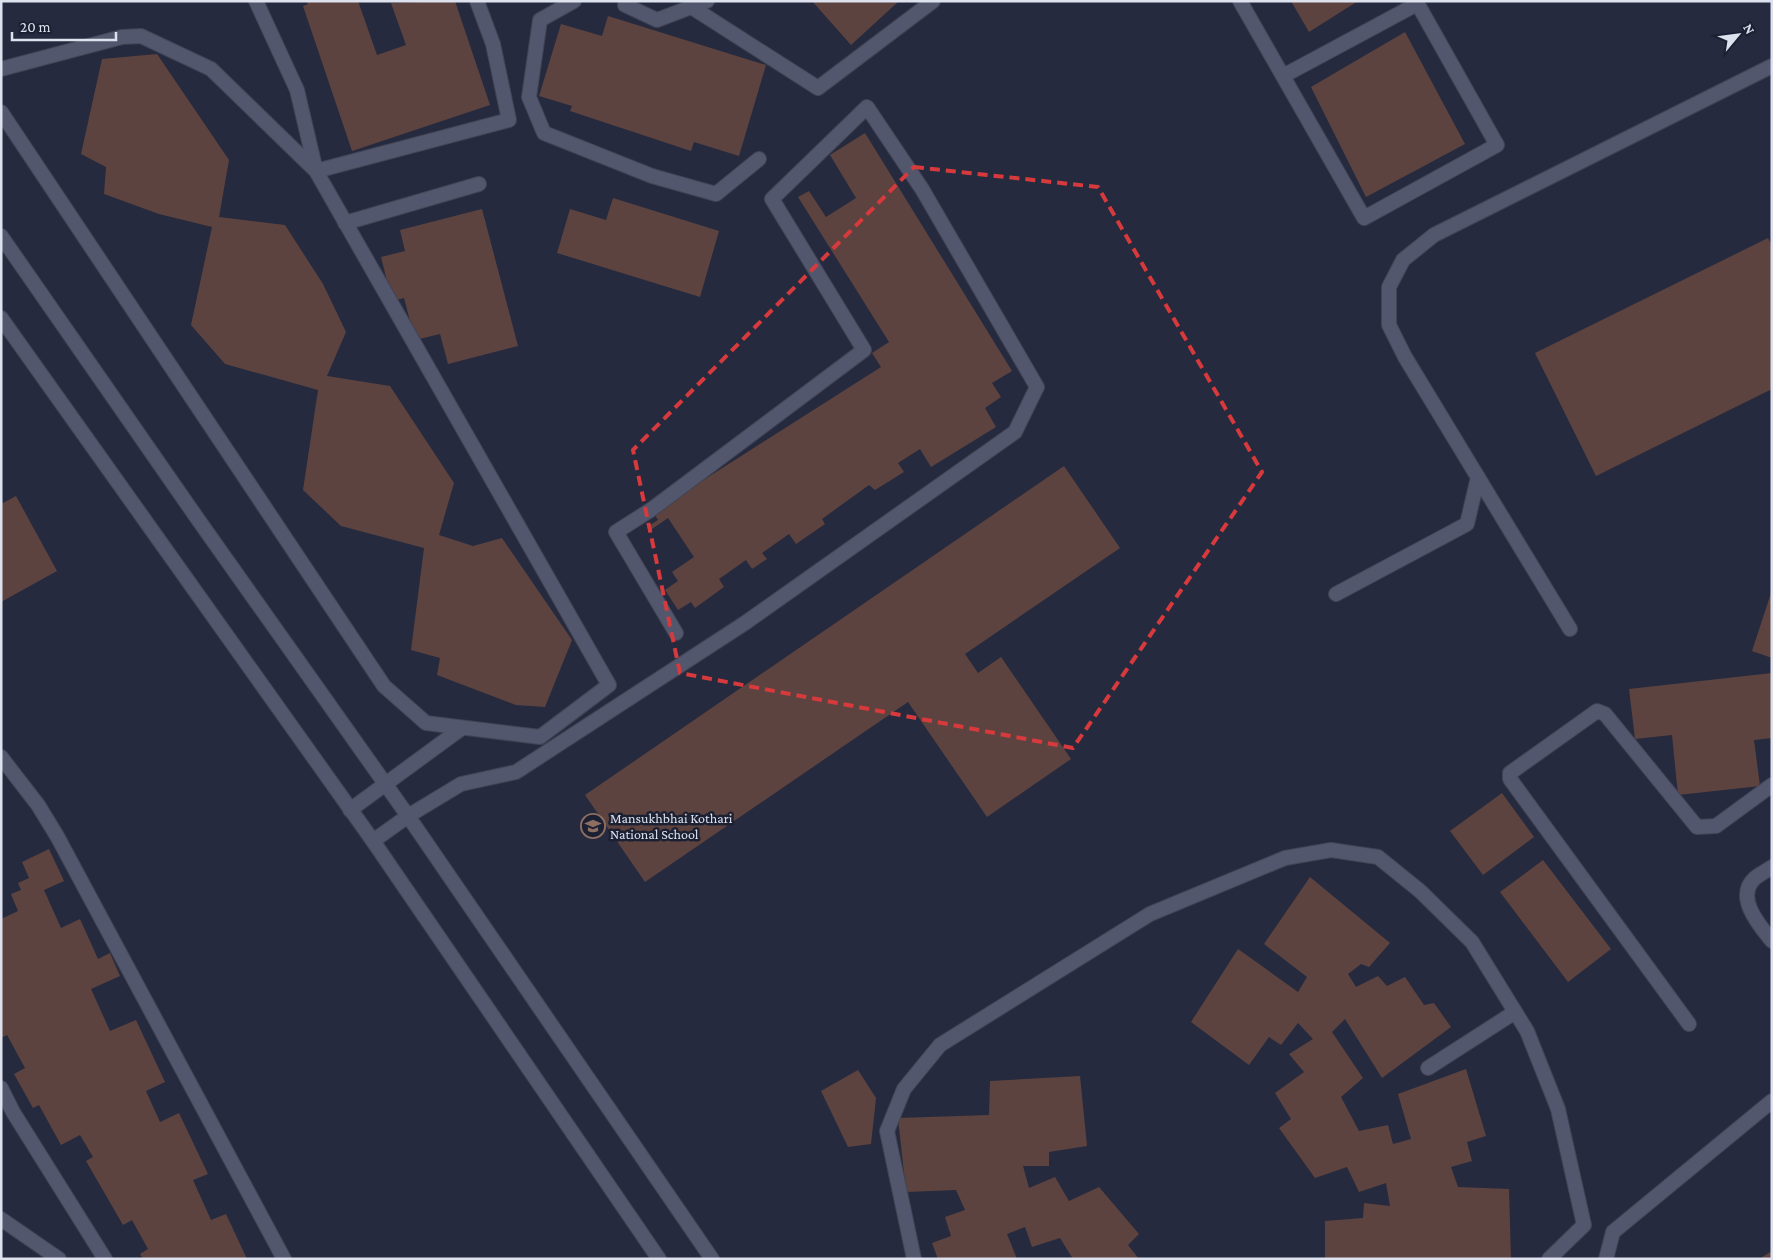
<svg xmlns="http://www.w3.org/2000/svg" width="1773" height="1260" font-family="'Crimson Pro',serif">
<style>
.building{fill:#5d433f}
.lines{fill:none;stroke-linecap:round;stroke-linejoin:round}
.service-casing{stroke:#414454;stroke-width:16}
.minor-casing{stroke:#414454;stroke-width:16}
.service{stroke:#52576d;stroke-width:14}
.minor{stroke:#52576d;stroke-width:14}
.marked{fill:none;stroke:#d73a3c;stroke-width:4;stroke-dasharray:10 6;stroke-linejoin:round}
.labels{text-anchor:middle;stroke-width:5;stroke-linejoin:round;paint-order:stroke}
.poi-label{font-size:14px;fill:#dee1ee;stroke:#1c2033;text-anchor:start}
</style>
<rect width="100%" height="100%" fill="#262a3e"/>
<path class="building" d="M306,1H358L377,55L406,45L391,3L455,1L490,105L352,151L303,6L308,4Z
M812,1H899L851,45Z
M1291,1H1358L1309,32Z
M608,16L766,65L739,156L694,142L691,151L570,111L572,106L539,96L561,24L602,36Z
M1405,32L1465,144L1366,197L1311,87Z
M157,54L229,160L219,217L285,225L323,284L346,332L327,376L390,386L454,483L439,535L473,546L502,538L572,640L545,707L516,705L437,675L440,658L411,650L424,548L341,526L303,490L318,390L225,364L191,325L212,227L159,214L104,194L106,167L81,154L102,59Z
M865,133L1012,371L992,383L1001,397L985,408L996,427L931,467L920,449L898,463L904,472L875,490L869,485L822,519L825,524L796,544L789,534L762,553L767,559L752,569L746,560L719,579L724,587L695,608L691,602L678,610L665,590L678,581L672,572L694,557L668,518L649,531L647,527L658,520L653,512L881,367L872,353L889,342L798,197L809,191L826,217L856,198L830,155Z
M613,198L719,231L700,297L557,253L570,209L606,220Z
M482,209L518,346L448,364L440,334L415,340L404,298L392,301L381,257L405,251L400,230Z
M1768,238L1772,246V389L1596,476L1535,353Z
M1064,466L1120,548L965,654L978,673L1001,657L1071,759L987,817L908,702L645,882L585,795Z
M16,496L57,571L1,602V504Z
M1771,593H1772V658L1752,651Z
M1772,673V738L1754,740L1760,786L1678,795L1672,735L1635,739L1629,689Z
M1502,793L1534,837L1483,875L1450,831Z
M49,849L64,881L44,890L61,928L80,919L98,959L110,953L120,976L91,989L110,1031L136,1020L165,1082L146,1091L160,1122L179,1113L208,1174L193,1180L211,1220L226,1214L247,1259H143L140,1254L148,1249L132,1220L123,1225L86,1161L93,1157L80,1135L61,1145L39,1105L33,1108L14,1074L25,1068L7,1035L1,1038V919L18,911L11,894L21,890L18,883L29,878L22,862Z
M1543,860L1611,949L1568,982L1500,892Z
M1310,877L1390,943L1369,967L1361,964L1348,974L1356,987L1378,976L1387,986L1405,977L1424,1005L1434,1003L1451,1027L1382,1078L1345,1019L1332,1032L1363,1078L1341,1097L1359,1131L1388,1125L1393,1144L1411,1139L1398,1094L1466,1069L1486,1136L1467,1142L1472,1161L1451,1167L1458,1187L1509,1189L1511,1259H1325V1221L1363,1218L1364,1203L1390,1206L1386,1183L1359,1192L1347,1167L1315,1178L1279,1128L1291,1119L1275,1093L1304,1072L1289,1054L1313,1039L1298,1023L1281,1045L1269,1037L1249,1065L1191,1022L1238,949L1298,992L1307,977L1264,944Z
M858,1070L876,1098L871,1144L848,1147L821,1091Z
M1080,1076L1087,1146L1049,1152V1166H1023L1029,1188L1055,1177L1069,1201L1099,1187L1139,1234L1128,1245L1139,1259H1073L1060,1238L1032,1247L1025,1227L1007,1234L1017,1259H938L932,1243L951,1236L945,1217L965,1210L956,1190L906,1192L898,1118L989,1115L990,1081Z
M1772,1251V1259H1759Z"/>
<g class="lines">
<defs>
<path id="service" d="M256,1L297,90L316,171L509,120L493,44L477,1
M574,1L540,20L529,97L544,133L652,176L716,194L759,159
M626,1L625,5L657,20L707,1
M693,8L818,88L933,1
M1,69L122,37L141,36L211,69L316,171L609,685L540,737L426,723L384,686L1,112
M345,223L479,184
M350,810L462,728
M373,841L408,816L461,784L516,772L745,623L1015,432L1037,387L922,189L867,107L772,199L864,350L652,509L616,532L676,633
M1428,1068L1515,1012
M914,1259L887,1131L904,1089L940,1045L1150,914L1285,858L1331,850L1378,857L1420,891L1472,942L1527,1031L1558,1109L1584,1225L1549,1259"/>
<path id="minor" d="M1240,1L1364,218L1497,145L1416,1
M1283,76L1417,4
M1,236L197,518L408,816L712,1259
M1,318L373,841L659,1259
M1336,594L1467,524L1478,477
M1570,629L1405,357L1389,325V287L1403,260L1434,235L1772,66
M1,757L38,805L57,836L284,1259
M1772,867C1766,871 1760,874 1755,878C1734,897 1760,926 1772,941
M1689,1024L1510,779V773L1597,711L1605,714L1697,827L1716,826L1772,785
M1,1088L13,1112L105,1259
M1,1219L59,1259
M1606,1259L1613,1232L1772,1101"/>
</defs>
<use href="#service" class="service-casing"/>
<use href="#minor" class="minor-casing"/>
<use href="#service" class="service"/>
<use href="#minor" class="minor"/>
</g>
<path class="marked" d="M914,167L1098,187L1262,472L1073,748L680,673L633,450Z"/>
<defs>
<symbol id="school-ring" viewBox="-11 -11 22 22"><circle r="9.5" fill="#1c2033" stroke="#8d6e63" stroke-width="1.5"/><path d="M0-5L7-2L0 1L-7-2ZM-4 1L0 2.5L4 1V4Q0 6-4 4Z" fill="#8d6e63"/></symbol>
</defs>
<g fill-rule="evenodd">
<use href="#school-ring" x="579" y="812" width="28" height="28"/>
</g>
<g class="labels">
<g class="poi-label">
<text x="610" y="823">Mansukhbhai Kothari<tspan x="610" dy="16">National School</tspan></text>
</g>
</g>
<rect width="1773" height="1260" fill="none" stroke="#dee1ee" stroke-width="5"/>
<g transform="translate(1738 35) rotate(61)" stroke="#1c2033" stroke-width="4" paint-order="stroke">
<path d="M0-4L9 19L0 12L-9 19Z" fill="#dee1ee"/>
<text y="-8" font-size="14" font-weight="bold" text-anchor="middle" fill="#dee1ee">N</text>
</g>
<path d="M12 32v8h104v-8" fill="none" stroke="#dee1ee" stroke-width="2.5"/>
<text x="20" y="32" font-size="15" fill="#dee1ee" stroke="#1c2033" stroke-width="4" paint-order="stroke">20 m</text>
</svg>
